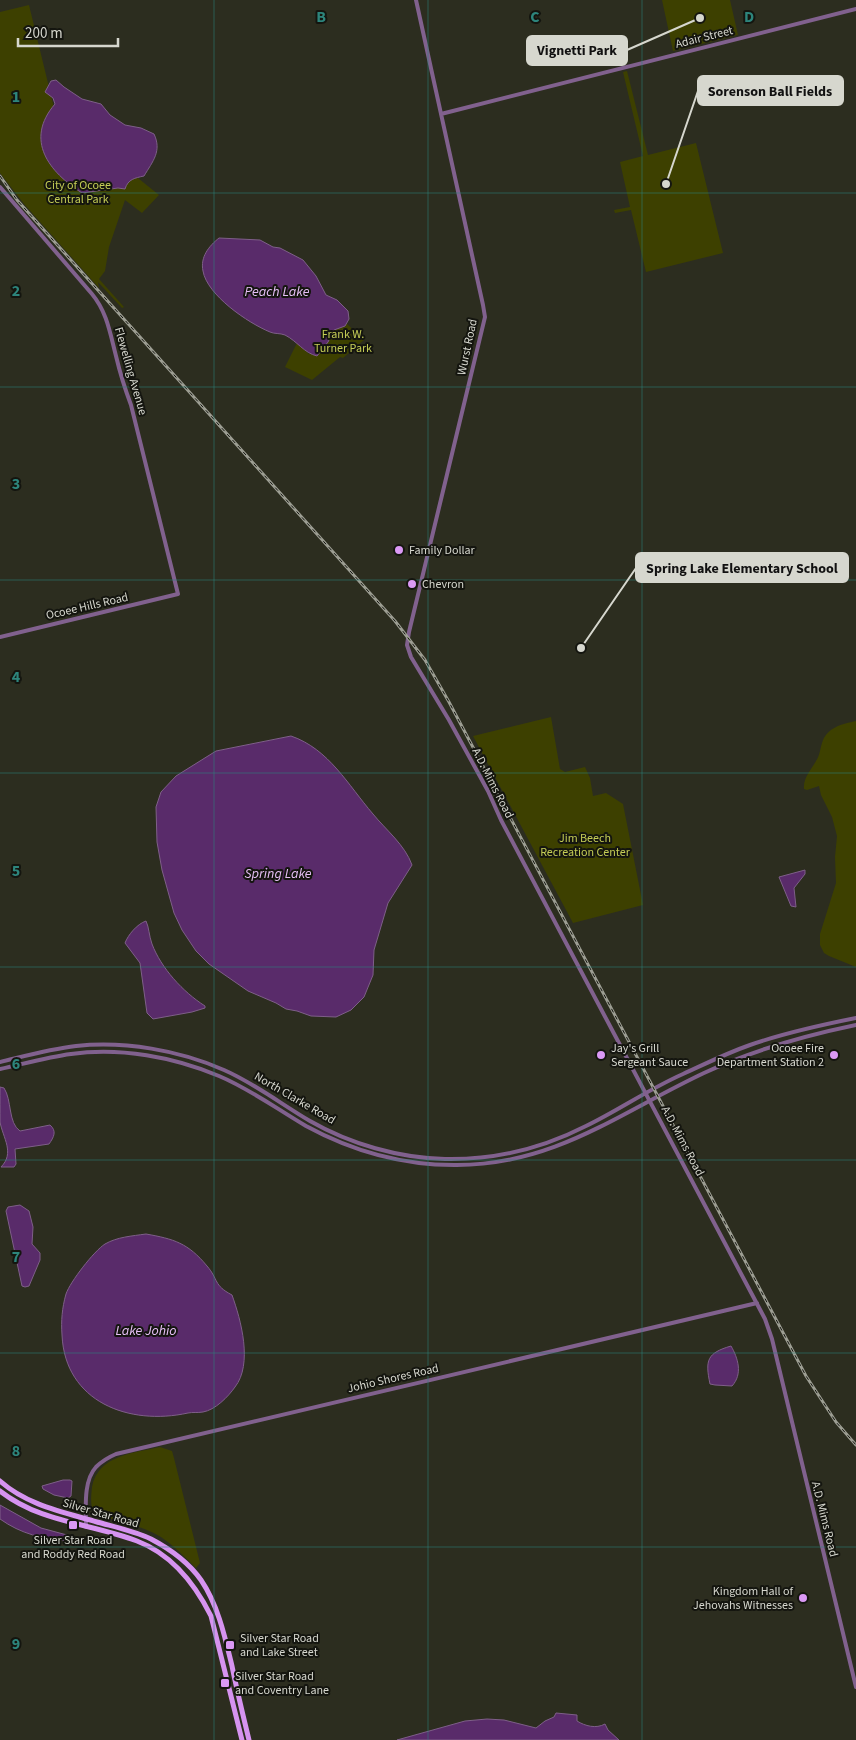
<svg xmlns="http://www.w3.org/2000/svg" width="856" height="1740" font-family="'Source Sans 3',sans-serif">
<style>
.green{fill:#3d4000}
.water{fill:#592b6a;stroke:#7e5f88}
.lines{fill:none;stroke-linecap:round;stroke-linejoin:round}
.minor{stroke:#81618e;stroke-width:4}
.major{stroke:#d693f0;stroke-width:5}
.rail-casing{stroke:#9d9e93;stroke-width:3}
.rail{stroke:#14150f;stroke-width:1;stroke-dasharray:4;stroke-linecap:butt}
.grid{fill:none;stroke:#2d857c;stroke-width:1;stroke-opacity:0.55}
.poi-dot{fill:#db99f5;stroke:#14150f;stroke-width:2}
.labels{text-anchor:middle;stroke-width:4;stroke-linejoin:round;paint-order:stroke}
.street-label{font-size:12px;fill:#d6d7ce;stroke:#14150f}
.park-label{font-size:12px;fill:#c4cc55;stroke:#14150f}
.poi-label{font-size:12px;fill:#d6d7ce;stroke:#14150f;text-anchor:start}
.water-label{font-size:14px;font-style:italic;fill:#e6bff6;stroke:#14150f}
.grid-label{font-size:16px;text-anchor:middle;font-weight:bold;fill:#2d857c;stroke:#14150f;stroke-width:4;stroke-linejoin:round;paint-order:stroke}
.leader{fill:none;stroke:#d6d7ce;stroke-width:2}
.callout-dot{fill:#d6d7ce;stroke:#14150f;stroke-width:2}
.callout{fill:#d6d7ce;stroke:#d6d7ce;stroke-width:2}
.callout-label{font-size:14px;text-anchor:middle;font-weight:bold;fill:#111}
</style>
<rect width="100%" height="100%" fill="#2c2d1f"/>
<path class="green" d="M662,0H730L738,35L673,51Z
M29,5L56,116L66,120L159,195L142,213L125,200L109,247L105,271L99,279L124,307L122,308L98,282L99,288L24,204L0,173V12Z
M627,71L648,155L696,143L723,253L646,272L631,210L615,213L614,210L630,207L620,162L643,156L623,72Z
M346,323L364,340L343,358L340,357L312,380L285,367L297,343L309,354L328,342L334,330L345,326Z
M551,717L560,769L565,772L585,767L590,778L593,796L606,793L623,804L643,905L573,923L473,736Z
M856,721V967L829,956L824,953L820,945V934L836,883L835,857L837,836L832,817L821,795L819,786L807,790L804,789C803,778 811,770 816,761C820,755 820,749 822,743C827,727 842,724 856,721Z
M160,1447L172,1451L174,1458L200,1563L196,1568C185,1557 174,1546 161,1537C141,1525 116,1521 94,1514C90,1505 91,1497 92,1487C98,1455 134,1453 160,1447Z"/>
<path class="water" d="M56,80L64,87L82,99L101,104L110,115L125,125L141,128L154,134C162,151 153,161 144,176C135,178 128,179 125,189L118,188L82,193C49,172 24,140 55,104L53,98L45,92L51,81Z
M219,238L260,240L273,247L280,248L303,260L316,276L326,295L337,300L348,311L349,319L345,326L334,330L328,342L317,356C304,353 297,341 285,335C280,333 274,334 270,332C248,323 207,295 203,271C200,257 209,246 219,238Z
M291,736C329,749 348,785 373,814C386,830 405,845 412,865L388,903L374,950L373,975L364,997L351,1010L336,1017L311,1016L297,1011L286,1009L276,1003L248,991L209,964L196,951L182,930L174,913L162,870L157,842L156,807L161,792L176,776L216,751Z
M805,870V874L794,888L796,907L791,906L779,877Z
M146,921C149,927 149,936 152,944C161,968 183,992 205,1006V1008L192,1012L153,1019L147,1013L140,963L125,943C128,935 137,924 146,921Z
M0,1087L4,1088C12,1100 8,1123 20,1131L50,1125C57,1131 54,1137 49,1144L15,1149L16,1164L14,1167H1C15,1153 3,1138 0,1122C0,1111 0,1098 0,1087Z
M20,1205L29,1211L33,1227L32,1244L40,1253V1260L29,1286L25,1287L22,1286L6,1211L8,1207Z
M146,1234C174,1239 188,1243 207,1266C219,1280 213,1285 232,1295C241,1320 253,1364 235,1387C228,1397 215,1410 203,1412C197,1413 193,1412 188,1413C129,1426 65,1402 62,1335C61,1321 62,1308 66,1294C70,1282 94,1251 105,1244C117,1237 132,1236 146,1234Z
M731,1346C738,1358 743,1374 732,1386L715,1385L710,1384C705,1360 707,1353 731,1346Z
M63,1480H70L72,1481L71,1496L68,1498L54,1495L43,1489L42,1486Z
M0,1505L41,1528L67,1535L68,1541C43,1539 21,1534 0,1519Z
M556,1713L577,1715V1721C585,1726 596,1729 605,1724L608,1730L619,1740H397L465,1721L487,1719L504,1720L536,1728L545,1721L554,1717Z"/>
<g class="lines">
<path class="minor" d="M416,0L483,305L485,317L409,632L407,645L411,657L449,720L488,791L501,820L765,1319L772,1339L856,1687
M441,114L856,9
M0,187L92,294C107,312 110,333 116,356C120,373 125,389 131,405L178,594L0,637
M0,1062C25,1056 50,1049 76,1046C125,1041 179,1050 224,1070C254,1083 281,1104 310,1121C350,1144 399,1158 445,1159C494,1160 543,1148 586,1126C619,1110 649,1089 683,1074C705,1064 727,1053 750,1045C784,1033 821,1025 856,1018
M0,1069C23,1064 48,1057 71,1054C120,1047 174,1057 219,1076C250,1089 277,1109 306,1126C352,1151 402,1165 454,1165C553,1166 619,1113 704,1073C753,1050 803,1036 856,1025
M86,1527C86,1509 83,1481 96,1467C102,1461 109,1457 116,1454L757,1303"/>
<path class="major" d="M0,1481C27,1505 63,1512 97,1522C115,1527 134,1531 151,1539C170,1549 189,1563 201,1580C218,1605 225,1637 232,1666C237,1691 243,1715 249,1740
M0,1491C41,1523 90,1523 137,1541C171,1554 195,1584 211,1616L242,1740"/>
<defs>
<path id="rail" d="M0,176L17,200L395,621L425,660L449,702L806,1376L836,1422L856,1445"/>
</defs>
<use href="#rail" class="rail-casing"/>
<use href="#rail" class="rail"/>
</g>
<path class="grid" d="M214,0V1740M428,0V1740M642,0V1740M0,193H856M0,387H856M0,580H856M0,773H856M0,967H856M0,1160H856M0,1353H856M0,1547H856"/>
<g class="poi-dot">
<circle cx="399" cy="550" r="5"/>
<circle cx="412" cy="584" r="5"/>
<circle cx="601" cy="1055" r="5"/>
<circle cx="834" cy="1055" r="5"/>
<rect x="68" y="1520" width="10" height="10" rx="2.5"/>
<circle cx="803" cy="1598" r="5"/>
<rect x="225" y="1640" width="10" height="10" rx="2.5"/>
<rect x="220" y="1678" width="10" height="10" rx="2.5"/>
</g>
<g class="labels">
<g class="street-label">
<text transform="translate(704 37) rotate(-14)" y="4">Adair Street</text>
<text transform="translate(467 347) rotate(-78)" y="4">Wurst Road</text>
<text transform="translate(131 371) rotate(74)" y="4">Flewelling Avenue</text>
<text transform="translate(87 606) rotate(-13)" y="4">Ocoee Hills Road</text>
<text transform="translate(493 783) rotate(63)" y="4">A.D. Mims Road</text>
<text transform="translate(295 1098) rotate(30)" y="4">North Clarke Road</text>
<text transform="translate(683 1141) rotate(62)" y="4">A.D. Mims Road</text>
<text transform="translate(393 1378) rotate(-13)" y="4">Johio Shores Road</text>
<text transform="translate(101 1513) rotate(16)" y="4">Silver Star Road</text>
<text transform="translate(825 1519) rotate(76)" y="4">A.D. Mims Road</text>
</g>
<g class="park-label">
<text x="78" y="189">City of Ocoee<tspan x="78" dy="14">Central Park</tspan></text>
<text x="343" y="338">Frank W.<tspan x="343" dy="14">Turner Park</tspan></text>
<text x="585" y="842">Jim Beech<tspan x="585" dy="14">Recreation Center</tspan></text>
</g>
<g class="poi-label">
<text x="409" y="554">Family Dollar</text>
<text x="422" y="588">Chevron</text>
<text x="611" y="1052">Jay's Grill<tspan x="611" dy="14">Sergeant Sauce</tspan></text>
<text x="824" y="1052" text-anchor="end">Ocoee Fire<tspan x="824" dy="14">Department Station 2</tspan></text>
<text x="73" y="1544" text-anchor="middle">Silver Star Road<tspan x="73" dy="14">and Roddy Red Road</tspan></text>
<text x="793" y="1595" text-anchor="end">Kingdom Hall of<tspan x="793" dy="14">Jehovahs Witnesses</tspan></text>
<text x="240" y="1642">Silver Star Road<tspan x="240" dy="14">and Lake Street</tspan></text>
<text x="235" y="1680">Silver Star Road<tspan x="235" dy="14">and Coventry Lane</tspan></text>
</g>
<g class="water-label">
<text x="277" y="296">Peach Lake</text>
<text x="278" y="878">Spring Lake</text>
<text x="146" y="1335">Lake Johio</text>
</g>
</g>
<g class="grid-label">
<text x="321" y="22">B</text>
<text x="535" y="22">C</text>
<text x="749" y="22">D</text>
<text x="16" y="102">1</text>
<text x="16" y="296">2</text>
<text x="16" y="489">3</text>
<text x="16" y="682">4</text>
<text x="16" y="876">5</text>
<text x="16" y="1069">6</text>
<text x="16" y="1262">7</text>
<text x="16" y="1456">8</text>
<text x="16" y="1649">9</text>
</g>
<path class="leader" d="M700 18L627 50M666 184L698 91M581 648L636 568"/>
<g class="callout-dot">
<circle cx="700" cy="18" r="5"/>
<circle cx="666" cy="184" r="5"/>
<circle cx="581" cy="648" r="5"/>
</g>
<g class="callout">
<rect x="527" y="36" width="100" height="29" rx="5"/>
<rect x="698" y="76" width="145" height="29" rx="5"/>
<rect x="636" y="553" width="212" height="29" rx="5"/>
</g>
<g class="callout-label">
<text x="577" y="55">Vignetti Park</text>
<text x="770" y="96">Sorenson Ball Fields</text>
<text x="742" y="573">Spring Lake Elementary School</text>
</g>
<path d="M18 38v8h100v-8" fill="none" stroke="#d6d7ce" stroke-width="2.5"/>
<text x="25" y="38" font-size="15" fill="#d6d7ce" stroke="#14150f" stroke-width="4" paint-order="stroke">200 m</text>
</svg>
